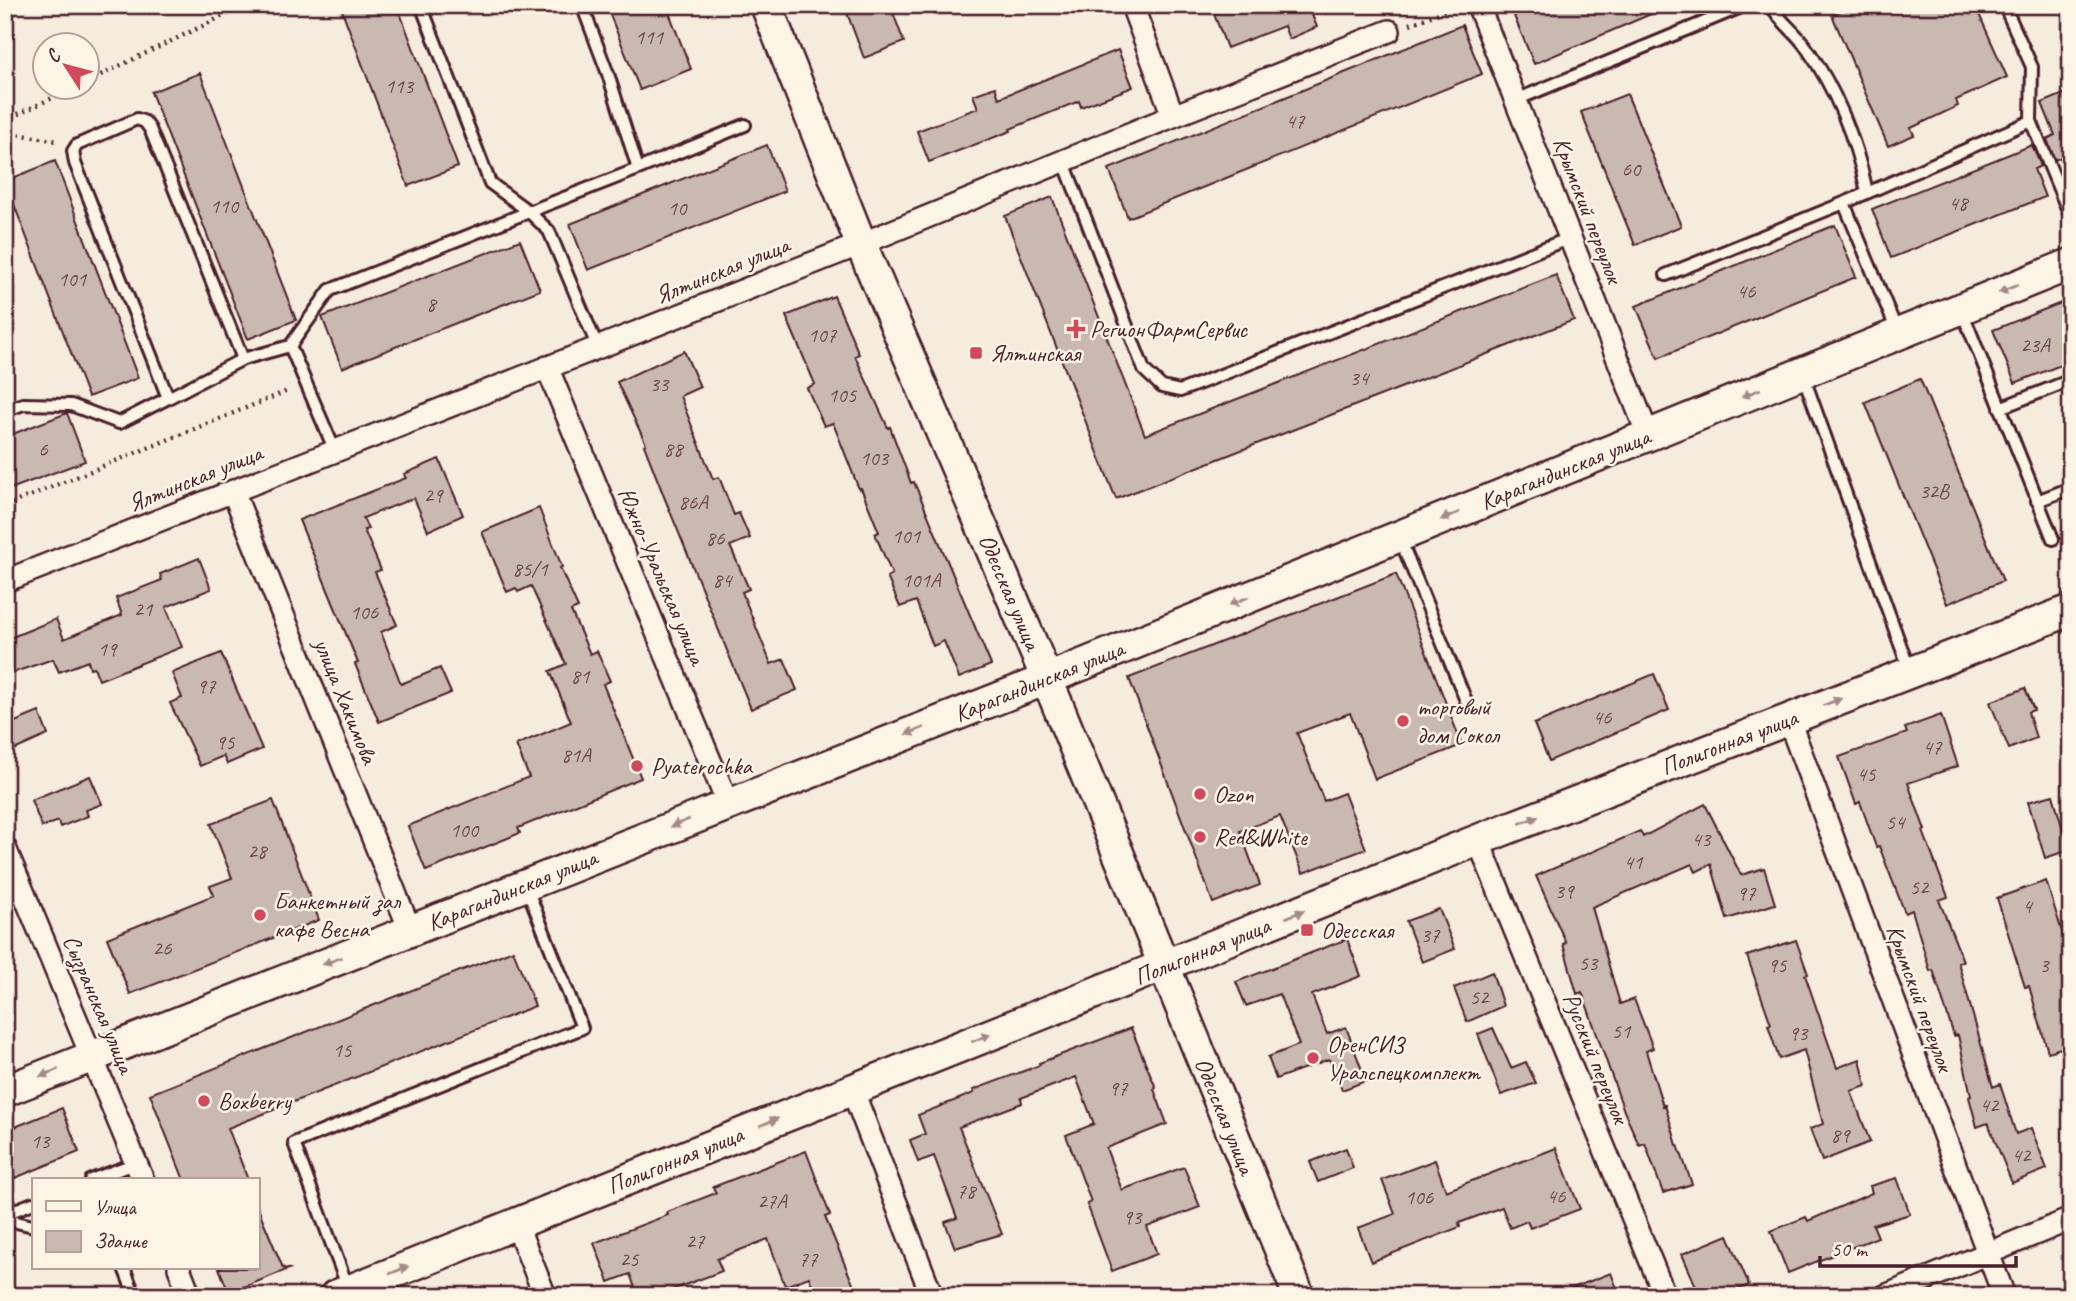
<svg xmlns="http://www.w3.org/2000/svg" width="2076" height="1301" font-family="Caveat,sans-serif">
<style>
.building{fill:#cab9b1;stroke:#4a1f2b;stroke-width:2}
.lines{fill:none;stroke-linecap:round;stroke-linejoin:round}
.lane-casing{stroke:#4a1f2b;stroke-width:16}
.street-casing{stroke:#4a1f2b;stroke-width:26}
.secondary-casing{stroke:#4a1f2b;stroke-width:35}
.path{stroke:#4a1f2b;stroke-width:4.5;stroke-dasharray:2 5;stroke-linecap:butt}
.lane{stroke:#fcf5e5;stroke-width:10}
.street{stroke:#fcf5e5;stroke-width:21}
.secondary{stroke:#fcf5e5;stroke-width:30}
.oneway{fill:#a38a88}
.poi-dot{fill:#d1495b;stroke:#fcf5e5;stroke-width:2.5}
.labels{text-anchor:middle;stroke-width:5;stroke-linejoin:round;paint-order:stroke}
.number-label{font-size:21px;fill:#6a464c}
.street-label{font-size:24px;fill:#4a1f2b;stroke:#fcf5e5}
.poi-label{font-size:24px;fill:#4a1f2b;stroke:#fcf5e5;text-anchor:start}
</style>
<rect width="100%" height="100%" fill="#f5ecde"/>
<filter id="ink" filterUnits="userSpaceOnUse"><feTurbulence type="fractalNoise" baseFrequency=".0143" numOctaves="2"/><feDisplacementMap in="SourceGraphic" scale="14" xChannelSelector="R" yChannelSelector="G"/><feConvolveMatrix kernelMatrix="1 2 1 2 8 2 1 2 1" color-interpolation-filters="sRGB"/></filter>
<g filter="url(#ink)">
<path class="building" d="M340,5H397L458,167L408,186Z
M606,5H666L691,69L640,90Z
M844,5H890L904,42L864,58Z
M1235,5H1333V6L1312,15L1317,27L1289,39L1284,26L1227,48L1214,14Z
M1539,5H1672L1534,64L1514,16Z
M1853,5H1975L2007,77L1956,100L1958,106L1911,128L1914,135L1888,146L1832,15Z
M1462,25L1482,74L1128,218L1109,169Z
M1118,50L1133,87L1081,107L1079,101L1010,129L1011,131L929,162L917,131L978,108L973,95L995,87L999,98Z
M200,73L296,320L248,339L151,92Z
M2071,91V171H2070L2064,156L2055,160L2047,139L2055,135L2042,103Z
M1627,94L1681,226L1635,245L1581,112Z
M767,145L785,191L588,270L570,224Z
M2032,145L2041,166L2034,169L2045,197L1891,258L1872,209Z
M55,161L138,378L88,397L5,181Z
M1052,197L1145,435L1556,275L1574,320L1116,499L1005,216Z
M1835,225L1856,277L1658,358L1636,306Z
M520,240L540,290L342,368L322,317Z
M834,296L859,354L855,356L888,428L890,427L911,483L914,482L991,665L959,678L944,641L933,646L916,601L900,607L887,577L892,574L875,534L879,532L861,488L859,489L833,423L824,426L807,388L815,384L786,316Z
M2071,299V361L2015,383L1993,330Z
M684,351L700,387L680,396L713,479L719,477L734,515L739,513L750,538L730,546L749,589L742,592L771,664L784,659L797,690L751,709L665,499L644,445L646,444L617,382Z
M1920,379L2003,581L1947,604L1865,402Z
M67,413L85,461L5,491V437Z
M439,459L463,515L428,531L414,498L363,518L368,529L364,530L381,570L375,572L397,625L381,632L401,684L440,668L451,693L379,722L355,664L358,663L299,520L406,478L404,474Z
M539,508L562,567L560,568L578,608L571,611L590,654L597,651L610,681L603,684L641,778L518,828L520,833L426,871L408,826L529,777L516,745L571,722L550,671L566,664L531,586L518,592L516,588L507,592L482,532Z
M199,558L211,589L166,607L182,647L99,680L94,667L90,668L88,661L59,672L53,659L12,673L5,657V640L56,619L64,639L122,615L116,598L162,580L160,574Z
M1396,574L1462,745L1375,779L1350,713L1297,733L1324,801L1344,793L1366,849L1303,873L1280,816L1240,831L1260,885L1213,903L1129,678Z
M221,653L262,749L227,764L223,756L200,766L170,703L182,698L172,673Z
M1654,674L1669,710L1549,761L1534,724Z
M2025,688L2034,710L2028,712L2036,738L2009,749L1990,702Z
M39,712L48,735L5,754V726Z
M1941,715L1958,766L1908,783L1925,830L1923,831L1948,897L1939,900L1963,961L1958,962L1993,1087L2000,1084L2016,1134L2031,1128L2047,1169L2012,1183L1988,1123L1977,1127L1969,1097L1971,1096L1958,1035L1954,1036L1933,970L1930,971L1912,910L1905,913L1879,846L1876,847L1860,802L1856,804L1839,757L1907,733L1905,728Z
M90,776L102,804L86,810L88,816L60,827L58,821L42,827L31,800Z
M2053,795L2069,850L2045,858L2028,802Z
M273,800L319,920L130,994L107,938L214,895L210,886L232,878L211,824Z
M1705,804L1741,875L1764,868L1775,904L1727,919L1711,864L1696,872L1692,864L1592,907L1620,1004L1634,999L1653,1048L1646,1051L1663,1106L1665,1105L1677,1145H1678L1692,1184L1663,1193L1645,1143L1639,1145L1624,1111L1582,992L1577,994L1563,944L1566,943L1536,876L1640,831L1643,837Z
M2046,881L2071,960V1045L2048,1052L2029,986L2025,987L1997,898Z
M1439,909L1455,949L1422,962L1406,921Z
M1347,939L1361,976L1312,995L1327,1034L1346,1027L1366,1081L1342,1090L1329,1059L1276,1079L1268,1057L1299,1045L1279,994L1246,1006L1236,982Z
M1796,940L1808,974L1805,975L1837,1068L1860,1059L1866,1086L1851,1091L1870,1142L1822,1161L1810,1129L1823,1124L1804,1050L1779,1059L1768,1025L1771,1024L1747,956Z
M513,950L535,1006L228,1128L248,1180H184L150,1094Z
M1492,972L1503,1006L1467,1022L1454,988Z
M1131,1028L1156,1088L1154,1089L1167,1124L1106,1148L1122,1190L1184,1167L1200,1207L1147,1227L1157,1254L1112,1271L1087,1204L1091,1202L1066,1135L1094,1124L1076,1077L1021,1098L1022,1103L959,1127L1002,1234L955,1248L945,1222L957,1218L934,1156L918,1162L910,1140L925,1134L918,1115L974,1093L973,1090L1040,1065L1039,1063Z
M1493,1028L1511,1068L1526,1062L1536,1083L1501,1095L1478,1034Z
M62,1108L79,1152L5,1182V1131Z
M1346,1148L1353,1168L1318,1182L1310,1162Z
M1556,1148L1580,1209L1530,1228L1527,1221L1510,1228L1502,1207L1459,1223L1460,1227L1371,1262L1358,1228L1395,1214L1382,1180L1435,1160L1446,1191Z
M806,1151L830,1215L825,1217L858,1296H816L809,1277L785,1286L768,1239L717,1259L722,1271L669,1291L671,1296H638L630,1274L609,1282L594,1243L668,1215L667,1212L716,1193L713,1187Z
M1897,1178L1910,1214L1873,1225L1878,1237L1788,1273L1771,1231L1806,1217L1808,1221L1872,1193L1870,1186Z
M257,1206L283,1268L289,1269L229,1293L219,1268H257Z
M1728,1235L1749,1285L1723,1296H1700L1682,1254Z
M1611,1273L1620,1296H1557V1294Z"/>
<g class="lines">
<defs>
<path id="lane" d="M421,5L490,183L528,211L549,231L598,348
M582,5L608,74L638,169
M1771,5C1780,22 1796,32 1806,47C1837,91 1856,140 1867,192
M2004,5L2032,67L2031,121
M1516,100L1746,5
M1064,162L1144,370L1162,387L1180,391L1570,238
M1666,275L1844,203
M1962,311L2053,539
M1897,331L1844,203L2031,121L2071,218
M290,346L335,451
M243,359L290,346L330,290L638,169L745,125
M1803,375L1909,669
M2000,408L2071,380
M5,411L23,404L71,405L119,423L168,398L75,163L73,151L77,145L137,119L145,122L150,129L243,359L168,398
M2037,501L2071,488
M1400,539L1469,708
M91,1180L136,1163
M5,1214L33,1203
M8,1220L33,1226
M124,1268L135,1296
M348,1288L294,1143L582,1028L526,886"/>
<path id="street" d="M1132,5L1173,116
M1478,5L1648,435
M547,367L728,804
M233,491L410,930
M5,581L861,244L1173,116L1389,31
M1788,718L2004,1296
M1478,840L1665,1296
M5,848L143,1180
M852,1089L932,1296
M516,1223L545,1296
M179,1268L190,1296
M1885,1296L2071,1219"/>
<path id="secondary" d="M766,5L861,244L1047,679L1299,1296
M5,1091L1047,679L2071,264
M335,1296L1478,840L2071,610"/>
</defs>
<use href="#lane" class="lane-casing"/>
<use href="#street" class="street-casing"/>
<use href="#secondary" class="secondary-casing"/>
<path class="path" d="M1410,24L1457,6
M88,81L246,5
M5,120L74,88
M5,132L58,141
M5,506L290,390"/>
<use href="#lane" class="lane"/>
<use href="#street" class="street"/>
<use href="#secondary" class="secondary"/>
</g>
<defs><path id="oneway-solid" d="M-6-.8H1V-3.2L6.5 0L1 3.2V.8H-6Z" transform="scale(1.75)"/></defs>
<g class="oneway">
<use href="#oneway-solid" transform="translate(2008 289) rotate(158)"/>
<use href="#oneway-solid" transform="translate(1751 393) rotate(158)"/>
<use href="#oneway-solid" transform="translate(1450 516) rotate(158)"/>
<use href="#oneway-solid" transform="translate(1239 601) rotate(158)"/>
<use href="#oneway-solid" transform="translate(1832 702) rotate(-21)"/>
<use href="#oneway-solid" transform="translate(915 731) rotate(159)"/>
<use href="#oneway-solid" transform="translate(1529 820) rotate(-21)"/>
<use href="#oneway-solid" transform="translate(680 823) rotate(158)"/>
<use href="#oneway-solid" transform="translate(1295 914) rotate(-22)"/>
<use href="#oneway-solid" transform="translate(332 961) rotate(159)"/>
<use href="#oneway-solid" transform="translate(981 1038) rotate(-22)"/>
<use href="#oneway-solid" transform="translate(49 1073) rotate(158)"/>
<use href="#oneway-solid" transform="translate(769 1122) rotate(-22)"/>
<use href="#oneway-solid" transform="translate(399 1270) rotate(-22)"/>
</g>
</g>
<g class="poi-dot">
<path d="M1072.5 318.5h7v7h7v7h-7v7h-7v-7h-7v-7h7z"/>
<rect x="969" y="346" width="14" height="14" rx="3.5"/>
<circle cx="1403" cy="721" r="7"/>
<circle cx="637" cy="766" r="7"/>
<circle cx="1200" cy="794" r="7"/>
<circle cx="1200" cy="837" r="7"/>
<circle cx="260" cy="915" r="7"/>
<rect x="1300" y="923" width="14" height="14" rx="3.5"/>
<circle cx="1313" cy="1058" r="7"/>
<circle cx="204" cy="1101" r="7"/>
</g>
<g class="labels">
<g class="number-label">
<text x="649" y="44">111</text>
<text x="399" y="93">113</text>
<text x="1295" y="128">47</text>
<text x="1631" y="176">60</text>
<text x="1958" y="210">48</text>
<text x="224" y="213">110</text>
<text x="677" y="215">10</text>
<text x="72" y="286">101</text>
<text x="1746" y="298">46</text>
<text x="431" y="311">8</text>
<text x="822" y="342">107</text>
<text x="2035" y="352">23А</text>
<text x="1359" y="385">34</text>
<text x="659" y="391">33</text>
<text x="842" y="402">105</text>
<text x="43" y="456">6</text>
<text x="673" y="456">88</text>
<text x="874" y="465">103</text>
<text x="1934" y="498">32В</text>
<text x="433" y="502">29</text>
<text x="693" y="509">86А</text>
<text x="906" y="543">101</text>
<text x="715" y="545">86</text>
<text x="530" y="576">85/1</text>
<text x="722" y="587">84</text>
<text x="921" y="587">101А</text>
<text x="143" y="616">21</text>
<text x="364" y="619">106</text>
<text x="107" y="656">19</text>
<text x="580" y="683">81</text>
<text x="206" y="693">97</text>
<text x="1602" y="724">46</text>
<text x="225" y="749">95</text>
<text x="1932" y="754">47</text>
<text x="576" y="762">81А</text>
<text x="1866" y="781">45</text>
<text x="1895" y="829">54</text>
<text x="464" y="837">100</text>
<text x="1701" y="846">43</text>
<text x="257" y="858">28</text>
<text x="1633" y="869">41</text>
<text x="1919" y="894">52</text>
<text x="1564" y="898">39</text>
<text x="1746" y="900">97</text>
<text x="2027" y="913">4</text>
<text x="1430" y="942">37</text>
<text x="162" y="955">26</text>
<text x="1588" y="970">53</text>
<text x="1777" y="972">95</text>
<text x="2044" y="972">3</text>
<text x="1479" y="1004">52</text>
<text x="1621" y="1038">51</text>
<text x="1798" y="1040">93</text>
<text x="342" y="1057">15</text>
<text x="1118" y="1095">97</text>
<text x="1989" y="1112">42</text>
<text x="1840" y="1142">89</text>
<text x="40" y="1148">13</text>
<text x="2021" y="1162">42</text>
<text x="966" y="1198">78</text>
<text x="1556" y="1203">46</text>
<text x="1419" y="1204">106</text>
<text x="772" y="1208">27А</text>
<text x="1132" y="1224">93</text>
<text x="695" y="1248">27</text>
<text x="629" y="1266">25</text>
<text x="808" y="1266">77</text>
</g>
<g class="street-label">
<text transform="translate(1588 210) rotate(69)" y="8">Крымский переулок</text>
<text transform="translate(722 270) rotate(-22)" y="8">Ялтинская улица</text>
<text transform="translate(1565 469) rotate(-22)" y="8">Карагандинская улица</text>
<text transform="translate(195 478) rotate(-22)" y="8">Ялтинская улица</text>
<text transform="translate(662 576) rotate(67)" y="8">Южно-Уральская улица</text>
<text transform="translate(1010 592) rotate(67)" y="8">Одесская улица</text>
<text transform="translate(1039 681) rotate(-22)" y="8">Карагандинская улица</text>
<text transform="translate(346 701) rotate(68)" y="8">улица Хакимова</text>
<text transform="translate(1729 742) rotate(-21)" y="8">Полигонная улица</text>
<text transform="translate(512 890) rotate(-22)" y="8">Карагандинская улица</text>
<text transform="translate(1202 951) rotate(-22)" y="8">Полигонная улица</text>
<text transform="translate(1920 998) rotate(70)" y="8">Крымский переулок</text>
<text transform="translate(99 1004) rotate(67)" y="8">Сызранская улица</text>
<text transform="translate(1596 1058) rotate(68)" y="8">Русский переулок</text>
<text transform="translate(1225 1116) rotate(68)" y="8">Одесская улица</text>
<text transform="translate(675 1160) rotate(-22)" y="8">Полигонная улица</text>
</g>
<g class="poi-label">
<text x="1090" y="337">РегионФармСервис</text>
<text x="990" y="361">Ялтинская</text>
<text x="1417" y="715">торговый<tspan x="1417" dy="28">дом Сокол</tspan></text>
<text x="651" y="774">Pyaterochka</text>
<text x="1214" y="802">Ozon</text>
<text x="1214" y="845">Red&amp;White</text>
<text x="274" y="909">Банкетный зал<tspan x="274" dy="28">кафе Весна</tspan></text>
<text x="1321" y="938">Одесская</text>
<text x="1327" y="1052">ОренСИЗ<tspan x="1327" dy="28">Уралспецкомплект</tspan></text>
<text x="218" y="1109">Boxberry</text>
</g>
</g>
<rect width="2076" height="1301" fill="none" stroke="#fcf5e5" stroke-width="28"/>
<rect x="14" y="14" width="2048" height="1273" fill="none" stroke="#4a1f2b" stroke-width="2.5" filter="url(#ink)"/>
<rect x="32" y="1178" width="228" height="91" fill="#fcf5e5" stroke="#b59f9b" stroke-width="2"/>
<rect x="46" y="1201" width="35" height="10" fill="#fcf5e5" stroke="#b59f9b" stroke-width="2"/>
<text x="94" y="1214" font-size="21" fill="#4a1f2b">Улица</text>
<rect x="46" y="1231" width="35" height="21" fill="#cab9b1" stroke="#b59f9b" stroke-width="2"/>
<text x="94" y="1248" font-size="21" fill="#4a1f2b">Здание</text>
<g transform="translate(66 66) rotate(306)"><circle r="33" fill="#fcf5e5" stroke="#b59f9b" stroke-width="2"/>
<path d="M0-5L12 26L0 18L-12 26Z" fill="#d1495b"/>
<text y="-10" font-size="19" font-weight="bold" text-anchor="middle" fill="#4a1f2b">С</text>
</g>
<path d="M1820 1256v10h196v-10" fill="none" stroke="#4a1f2b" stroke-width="3.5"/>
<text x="1831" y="1256" font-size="21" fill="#4a1f2b" stroke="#fcf5e5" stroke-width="5" paint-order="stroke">50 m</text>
</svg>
